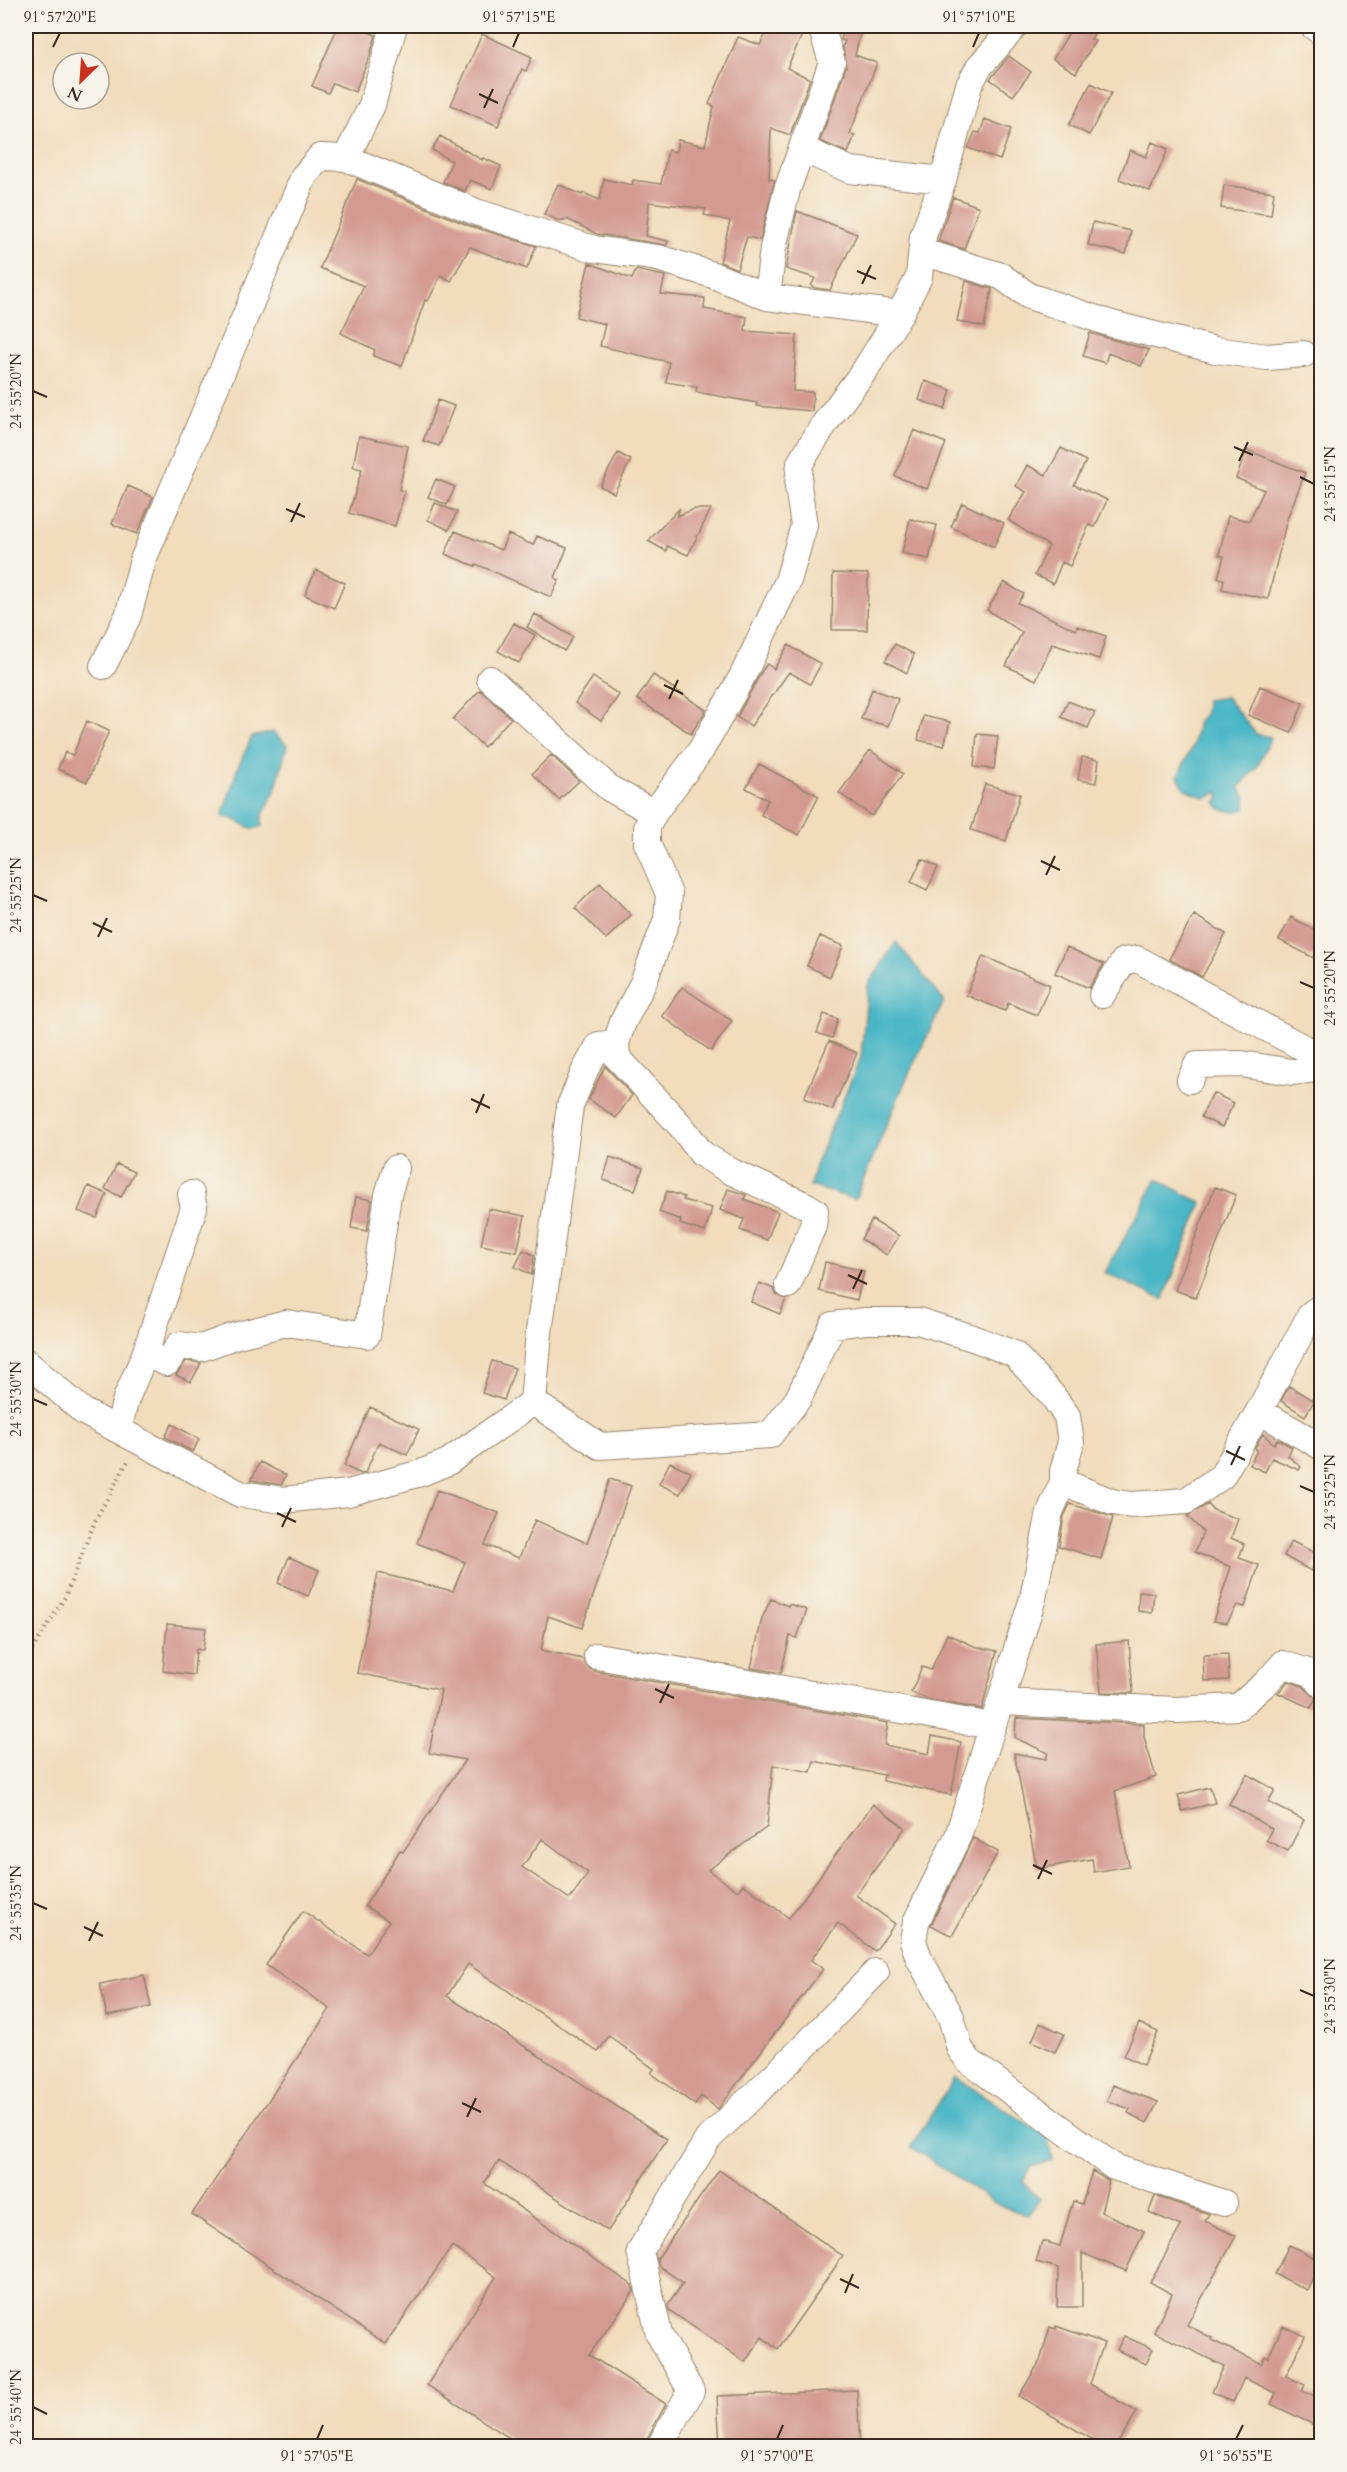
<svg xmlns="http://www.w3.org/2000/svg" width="1347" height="2472" font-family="Cardo,serif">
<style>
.water{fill:#4ab6c6;stroke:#427072;stroke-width:1.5}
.building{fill:#d39a91;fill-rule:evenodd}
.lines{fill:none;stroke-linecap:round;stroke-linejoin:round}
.minor-casing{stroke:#96836c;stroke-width:28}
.path{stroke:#96836c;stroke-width:4;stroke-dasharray:1.5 4.5;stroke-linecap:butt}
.minor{stroke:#fff;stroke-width:26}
.ticks{fill:none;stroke:#3b2a1e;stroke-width:2}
.neatline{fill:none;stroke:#3b2a1e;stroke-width:2}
.ticks-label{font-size:15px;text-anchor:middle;fill:#3b2a1e}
</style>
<rect width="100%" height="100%" fill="#f7f3e8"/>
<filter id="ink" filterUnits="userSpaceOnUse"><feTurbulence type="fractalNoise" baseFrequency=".0167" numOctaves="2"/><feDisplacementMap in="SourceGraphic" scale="12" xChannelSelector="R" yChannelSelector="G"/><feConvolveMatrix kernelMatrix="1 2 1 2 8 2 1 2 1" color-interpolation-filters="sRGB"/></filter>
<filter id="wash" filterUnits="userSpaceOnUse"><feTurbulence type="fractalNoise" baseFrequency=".008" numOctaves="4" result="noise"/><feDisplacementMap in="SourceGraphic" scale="24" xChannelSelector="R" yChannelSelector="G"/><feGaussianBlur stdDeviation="1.35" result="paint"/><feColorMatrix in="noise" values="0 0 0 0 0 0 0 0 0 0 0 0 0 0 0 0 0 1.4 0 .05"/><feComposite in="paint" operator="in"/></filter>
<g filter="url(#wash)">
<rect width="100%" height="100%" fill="#f1dcbb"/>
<path class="water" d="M1226,697L1256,734L1271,737L1257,767L1239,787L1246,797L1245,809L1235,812L1220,809L1216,802L1220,799L1218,792L1206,798L1185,789L1178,776L1193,745L1198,721L1205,713L1206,700Z
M273,732L287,745L275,791L262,817V826L253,829L231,818L222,817L238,767L252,737Z
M896,942L944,1001L905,1082L855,1199L810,1186L815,1166L861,1057L868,985Z
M1157,1179L1202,1203L1163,1300L1105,1273Z
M955,2077L1048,2137L1052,2161L1030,2167L1023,2182L1040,2200L1027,2215L998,2205L911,2147Z"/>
<g id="blocks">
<path class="building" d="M338,26H353L376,35L370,55L355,92L333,83L328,93L312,86Z
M770,26H806L787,68L810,79L790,135L771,128L769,179L775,180L760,240L747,237L737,269L720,262L730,221L704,215L706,209L649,202L646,236L668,241L667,245L597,234L567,219L559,221L544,214L558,184L582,195L583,193L600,200L604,179L632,185L633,180L661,184L668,150L676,152L678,140L705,146L714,106L709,104L738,37L760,45Z
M844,26H862L855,55L877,63L850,134L855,135L848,153L820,141L846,67L843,46L845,41L841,40Z
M1073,26H1099L1091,39L1095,41L1076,73L1053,59Z
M482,34L532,57L526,71L522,69L498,126L451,105Z
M1009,56L1031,72L1013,96L990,79Z
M1091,83L1111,93L1089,135L1069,125Z
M985,119L1011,129L1000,160L968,148L975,132L980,133Z
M440,136L482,160L483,158L501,166L492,189L470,180L465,191L443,182L452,161L432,150Z
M1152,142L1168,149L1150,191L1119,179L1130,150L1146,157Z
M357,179L470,226L536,246L527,269L470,247L451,281L441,275L428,301L425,300L402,366L373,356L375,350L341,333L364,286L320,268Z
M1224,185L1274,192L1271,215L1221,208Z
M953,197L979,207L964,249L938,241Z
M797,211L857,234L830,290L815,288L811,286L815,278L786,269Z
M1093,222L1131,231L1126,254L1088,245Z
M589,263L632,279L636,270L665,276L661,294L705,298L704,309L747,317L745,331L797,335L793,391L813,392L812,411L757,406V403L696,392L697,387L666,382L669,362L600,346L605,324L576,317Z
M966,281L992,289L984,327L957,321Z
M1090,333L1149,350L1141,366L1108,353L1105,363L1083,356Z
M925,381L951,390L945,409L919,400Z
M438,400L454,406L439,446L423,441Z
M914,430L946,443L927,489L895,476Z
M359,436L408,446L399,490L405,491L395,526L349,513L362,469L353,467Z
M1061,448L1086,461L1074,485L1107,500L1095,527L1089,525L1070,566L1062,562L1053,584L1035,575L1049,546L1008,520L1026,492L1016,486L1027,465L1046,475Z
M1247,450L1305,473L1287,519L1268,599L1222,589L1224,579L1218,578L1224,556L1219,555L1228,516L1249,521L1264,490L1236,478Z
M618,453L631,460L614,493L600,486Z
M436,479L455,487L447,505L428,497Z
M128,486L153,497L137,534L112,524Z
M435,503L457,512L449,530L428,520Z
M962,503L1004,523L994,547L951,527Z
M680,508L677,516L695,509H711L688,555L667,546L666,551L648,541Z
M910,519L937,525L929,559L902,553Z
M455,531L501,550L508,534L533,545L537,536L567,548L555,578L559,580L551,597L476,564L475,566L445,554Z
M316,570L345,583L334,608L305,595Z
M833,573L868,574L867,630H832Z
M1004,582L1024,594L1018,603L1076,630L1077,626L1106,636L1099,659L1052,644L1036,680L1006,666L1022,632L987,610Z
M535,614L573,637L564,651L527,627Z
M514,623L535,635L519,663L498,651Z
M895,644L914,654L907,673L885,661Z
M788,645L821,664L810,684L789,672L751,726L737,717L762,671L767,664L774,669Z
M653,675L706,710L691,734L637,699Z
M593,677L619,695L601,721L575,703Z
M1260,686L1303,703L1291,733L1248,715Z
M872,689L898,699L888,726L861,719Z
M480,690L511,718L484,747L453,719Z
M1068,701L1095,712L1088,728L1061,717Z
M923,716L950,722L944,746L918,740Z
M87,721L109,731L87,782L58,769L65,752L73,755Z
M977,734L998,736L994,769L974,767Z
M870,750L903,774L872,816L839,793Z
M551,755L579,781L559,800L532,774Z
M1082,757L1099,760L1096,783L1078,780Z
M759,764L819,796L799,835L761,815L768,800L746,788Z
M985,784L1020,794L1006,841L971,830Z
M922,859L938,867L927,890L911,882Z
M600,883L631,915L606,939L575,908Z
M1194,915L1226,934L1202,977L1169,959Z
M1291,917L1322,934V944L1314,958L1279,940Z
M820,936L843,946L830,977L807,966Z
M1067,947L1104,964L1089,988L1055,973Z
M983,956L1050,985L1037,1015L1008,1003L1005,1011L966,995Z
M682,987L732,1021L711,1051L662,1016Z
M824,1014L838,1019L832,1038L817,1033Z
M829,1041L857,1053L832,1110L804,1098Z
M605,1066L632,1095L616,1118L589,1099Z
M1213,1093L1234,1103L1222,1127L1201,1117Z
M610,1157L643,1168L635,1190L603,1180Z
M117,1164L134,1172L121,1197L105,1189Z
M88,1186L107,1194L97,1218L78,1211Z
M1215,1187L1236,1195L1196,1298L1175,1290Z
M728,1189L746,1195L744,1199L778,1212L767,1240L740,1230L744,1219L720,1210Z
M667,1191L684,1197L683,1200L712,1208L705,1232L680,1224L681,1220L659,1212Z
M356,1197L372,1200L367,1231L351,1228Z
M489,1209L525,1216L517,1252L481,1245Z
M872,1220L899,1236L887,1255L861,1239Z
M523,1250L534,1255L532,1275L515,1267Z
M825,1262L864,1271L857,1300L819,1291Z
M759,1283L774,1289L776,1294L786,1299L780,1314L751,1302Z
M186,1361L201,1363L191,1382L176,1375Z
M492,1361L515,1368L504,1400L482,1393Z
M1289,1386L1314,1401L1305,1416L1281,1401Z
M370,1407L419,1429L407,1455L379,1442L365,1473L361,1474L344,1466Z
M172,1424L199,1439L193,1452L165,1437Z
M1263,1434L1274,1444L1277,1439L1292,1447L1288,1456L1301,1467L1299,1470L1272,1458L1265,1472L1250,1465L1257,1450L1255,1448Z
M260,1462L286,1475L281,1485L251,1480Z
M670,1462L691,1472L680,1494L659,1484Z
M610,1479L631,1486L582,1628L548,1616L541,1650L583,1659L587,1667L594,1671L888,1723L884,1745L929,1754L932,1736L961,1742L951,1795L883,1781L884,1775L814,1761L811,1772L773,1765L767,1827L708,1870L738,1891L743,1884L789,1918L873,1804L905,1828L856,1895L895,1924L875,1951L838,1923L811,1960L823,1969L718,2109L701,2096L695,2105L651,2073L654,2069L609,2036L598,2052L468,1964L447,1996L667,2139L608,2231L499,2161L484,2183L632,2285L634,2291L589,2355L666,2404L643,2446H522L427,2385L496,2277L452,2246L386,2344L192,2214L330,2009L266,1965L303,1911L367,1954L389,1921L365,1906L400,1850L403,1852L465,1760L429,1753L441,1690L357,1673L378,1573L453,1591L465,1562L417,1543L437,1490L499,1513L485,1545L519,1558L535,1520L587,1543ZM542,1839L588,1873L570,1899L522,1867Z
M1070,1504L1113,1517L1101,1559L1059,1546L1064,1516Z
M1208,1504L1213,1510L1238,1519L1231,1538L1244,1544L1239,1558L1259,1565L1245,1607L1237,1605L1227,1623L1213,1621L1231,1567L1195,1552L1203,1532L1187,1516Z
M1291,1541L1319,1555L1311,1571L1284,1556Z
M289,1557L319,1570L308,1596L278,1583Z
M1139,1591L1154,1593L1152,1613L1138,1611Z
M771,1599L788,1606L789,1604L807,1610L797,1638L790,1636L781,1673L751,1668L762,1618Z
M167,1624L206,1628L203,1650L196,1649L194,1675L163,1671Z
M947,1634L974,1646L997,1651L982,1709L929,1700L911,1692L922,1667L931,1670Z
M1129,1641L1133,1693L1101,1692L1096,1644Z
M1228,1654L1229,1680L1204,1681L1203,1655Z
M1288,1681L1303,1686L1316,1698L1311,1708L1278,1693Z
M1016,1718L1144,1724V1737L1156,1777L1115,1791L1129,1866L1094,1872L1092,1859L1037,1869L1014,1753L1046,1759L1048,1753L1015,1738Z
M1247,1774L1275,1790L1268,1802L1304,1820L1288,1851L1266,1840L1272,1829L1229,1804Z
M1210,1787L1215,1803L1182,1811L1178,1795Z
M973,1838L998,1852L952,1936L931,1925Z
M144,1975L151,2007L107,2016L100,1984Z
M1040,2023L1064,2034L1055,2052L1032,2041Z
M1139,2023L1158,2032L1143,2065L1124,2056Z
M1113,2085L1158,2102L1147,2123L1128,2113L1130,2109L1107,2101Z
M719,2170L843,2256L778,2349L762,2337L745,2362L669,2310L668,2305L683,2283L659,2266L657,2259Z
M1092,2171L1109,2181L1101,2212L1144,2231L1126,2271L1082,2253V2307H1057L1058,2268L1036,2262L1042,2241L1060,2246L1073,2201L1082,2204Z
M1155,2196L1209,2214L1205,2221L1236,2236L1187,2325L1212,2338L1211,2340L1261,2364L1265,2356L1268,2358L1283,2326L1305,2336L1286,2376L1305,2385L1302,2391L1322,2400V2429L1271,2404L1276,2393L1244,2378L1233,2402L1212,2392L1224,2366L1154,2332L1172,2294L1150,2282L1181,2226L1149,2212Z
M1289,2245L1321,2261L1307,2290L1275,2274Z
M1056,2326L1104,2343L1090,2384L1137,2412L1116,2446H1103L1019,2396L1040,2361L1050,2327L1056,2329Z
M1124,2336L1153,2349L1146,2364L1117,2350Z
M857,2390L860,2446H720L717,2396Z"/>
</g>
</g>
<g filter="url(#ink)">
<use href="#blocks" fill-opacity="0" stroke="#96836c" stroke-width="1.5"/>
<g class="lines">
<defs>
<path id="minor" d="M1313,26L1322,33
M802,149L850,170L943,180
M346,158L372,105L394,26
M923,252L1001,276L1029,296L1112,324L1215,350L1267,357L1304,354
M767,297L773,248L787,190L832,62L821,26
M103,666L128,616L143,560L304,176L320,157L346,158L476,212L594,249L658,258L713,275L767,297L900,314
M490,679L609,788L654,813
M1102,995L1124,961L1137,959L1304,1048L1322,1066
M616,1043L617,1057L681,1126L702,1154L732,1172L807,1206L815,1211L813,1226L788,1285
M1190,1080L1197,1065L1241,1064L1292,1072L1322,1068
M1322,1306L1311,1314L1259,1411L1322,1447
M145,1354L167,1363L179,1345L201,1348L234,1336L286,1323L367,1335L388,1195L396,1168
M26,1362L84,1412L240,1494L283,1500L348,1493L421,1473L448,1462L533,1402
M533,1402L539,1332L570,1106L585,1070L599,1045L616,1043L623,1022L643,983L667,919L669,894L647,843V827L654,813L701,750L743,675L788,581L804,525L798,486L800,463L825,423L865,370L900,314L919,277L923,236L943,180L969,85L979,67L1015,26
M533,1402L600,1446L770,1435L798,1399L833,1325L865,1321H918L973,1338L1014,1354L1052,1395L1067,1416L1071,1442L1063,1471V1482
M118,1429L126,1399L145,1354L194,1208L191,1194
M597,1656L992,1726
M1001,1702L1176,1710L1238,1707L1266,1683L1283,1664L1311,1673L1322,1685
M1224,2203L1114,2167L969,2061L960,2049L951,2017L919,1958L913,1941L916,1922L958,1836L1033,1598L1050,1512L1063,1482L1112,1502L1132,1505L1186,1501L1222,1476L1259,1411
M660,2446L691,2391L659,2334L640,2251L708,2139L804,2047L876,1972"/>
</defs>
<use href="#minor" class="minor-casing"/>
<path class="path" d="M26,1660L65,1597L95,1521L129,1459"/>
<use href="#minor" class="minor"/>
</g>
</g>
<path class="ticks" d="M53,47L60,33M513,47L519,33M973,47L979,33M479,94L498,103M484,108L493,89M857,271L876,279M862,284L871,265M33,391L47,397M1234,447L1253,455M1239,461L1248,442M1300,477L1314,484M286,509L305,517M291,522L300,503M664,685L683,694M669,699L678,680M1041,861L1060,870M1046,875L1055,856M33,895L47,901M93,923L112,932M98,937L107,918M1300,982L1314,988M471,1099L490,1108M476,1113L484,1094M848,1275L867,1284M853,1289L862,1270M33,1399L47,1405M1226,1451L1245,1460M1231,1465L1240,1446M1300,1486L1314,1492M277,1513L296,1522M282,1527L291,1508M655,1689L674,1698M660,1703L669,1684M1033,1865L1052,1874M1038,1879L1047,1860M33,1903L47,1909M84,1927L103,1936M89,1941L98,1922M1300,1990L1314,1996M462,2103L481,2112M467,2117L476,2098M840,2279L859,2288M845,2293L853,2274M33,2407L47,2414M317,2439L323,2425M777,2439L783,2425M1236,2439L1243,2425"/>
<rect width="1347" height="2472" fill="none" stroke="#f7f3e8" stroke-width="66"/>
<g transform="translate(81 81) rotate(205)"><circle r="28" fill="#f7f3e8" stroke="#aca397" stroke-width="1.5"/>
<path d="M0-4.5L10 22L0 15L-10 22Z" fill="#c8321e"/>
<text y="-9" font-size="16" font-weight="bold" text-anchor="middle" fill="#3b2a1e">N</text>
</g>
<rect x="33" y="33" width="1281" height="2406" class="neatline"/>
<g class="ticks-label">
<text x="60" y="22">91°57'20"E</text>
<text x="519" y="22">91°57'15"E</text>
<text x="979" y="22">91°57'10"E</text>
<text transform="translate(16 391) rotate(-90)" y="5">24°55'20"N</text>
<text transform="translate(1330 484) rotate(-90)" y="5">24°55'15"N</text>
<text transform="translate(16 895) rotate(-90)" y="5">24°55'25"N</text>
<text transform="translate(1330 988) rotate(-90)" y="5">24°55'20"N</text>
<text transform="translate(16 1399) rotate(-90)" y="5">24°55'30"N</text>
<text transform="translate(1330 1492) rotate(-90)" y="5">24°55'25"N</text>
<text transform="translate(16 1903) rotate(-90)" y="5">24°55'35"N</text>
<text transform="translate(1330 1996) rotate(-90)" y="5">24°55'30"N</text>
<text transform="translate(16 2407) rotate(-90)" y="5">24°55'40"N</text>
<text x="317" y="2461">91°57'05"E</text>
<text x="777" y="2461">91°57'00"E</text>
<text x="1236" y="2461">91°56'55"E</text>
</g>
</svg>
